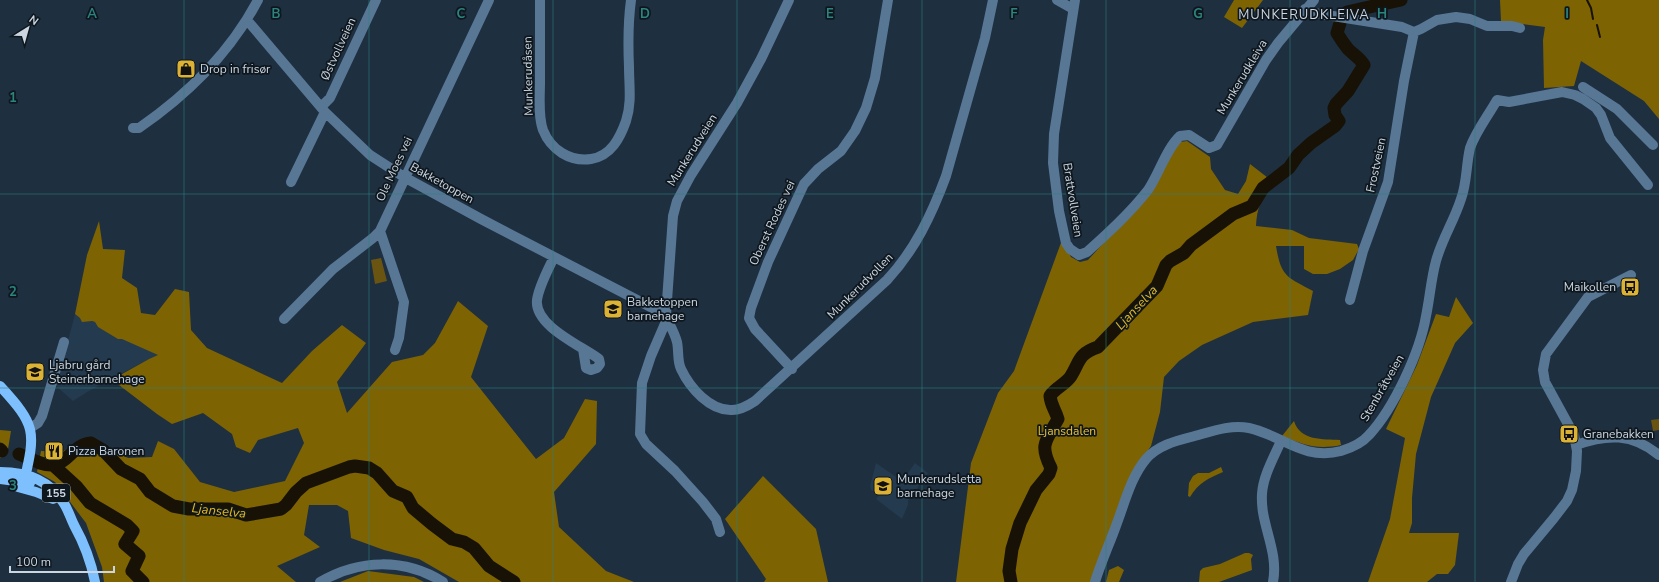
<svg xmlns="http://www.w3.org/2000/svg" width="1659" height="582" font-family="'Nunito Sans',sans-serif">
<style>
.built{fill:#233a4f}
.green{fill:#695411}
.forest{fill:#7e6303}
.lines{fill:none;stroke-linecap:round;stroke-linejoin:round}
.stream{stroke:#171205;stroke-width:2}
.river{stroke:#171205;stroke-width:13}
.minor{stroke:#587795;stroke-width:10}
.major{stroke:#7ec0fd;stroke-width:10}
.grid{fill:none;stroke:#2b847f;stroke-width:1;stroke-opacity:0.55}
.labels{text-anchor:middle;stroke-width:3.5;stroke-linejoin:round;paint-order:stroke}
.shield{fill:#0f171e;stroke:#939da6;stroke-width:1}
.shield-label{font-size:11px;font-weight:bold;fill:#cbd6e1}
.street-label{font-size:12px;fill:#cbd6e1;stroke:#0f171e}
.poi-label{font-size:12px;fill:#cbd6e1;stroke:#0f171e;text-anchor:start}
.park-label{font-size:12px;fill:#efc129;stroke:#0f171e}
.neighbourhood-label{font-size:13px;letter-spacing:1px;fill:#cbd6e1;stroke:#0f171e}
.water-label{font-size:13px;font-style:italic;fill:#e6b816;stroke:#0f171e}
.grid-label{font-size:13px;text-anchor:middle;font-weight:bold;fill:#2b847f;stroke:#0f171e;stroke-width:3.5;stroke-linejoin:round;paint-order:stroke}
</style>
<rect width="100%" height="100%" fill="#1e2f40"/>
<path class="built" d="M75,314L80,318L95,322L98,327L159,355L149,359L89,391L73,401L56,386Z
M876,463L902,481L915,463L928,473L908,501V505L902,519L876,499L879,495L871,490L870,486Z"/>
<path class="green" d="M381,258L387,281L375,284L371,260Z
M1659,419V430L1653,431L1651,420Z"/>
<path class="forest" d="M1234,0H1263L1242,28L1224,17Z
M1500,0H1659V119L1644,101L1581,61L1574,86L1544,88L1543,40L1545,27L1501,21Z
M1187,141L1210,157L1211,169L1225,190L1238,194L1246,181L1250,164L1276,184C1261,195 1257,208 1256,226L1292,230L1309,238L1357,244L1359,249L1353,260L1340,269L1327,274H1313L1304,269V246H1276C1281,277 1287,277 1313,291L1308,315L1253,322L1202,345L1179,361L1164,377L1160,412L1151,446L1141,461L1091,582H956L971,463L998,393L1014,371L1062,240L1071,257L1080,262L1088,260L1108,238L1180,142Z
M99,221L103,249L125,250L122,278L137,288L141,313L155,315L175,289L189,292L191,330L207,348L282,383L312,351L342,325L366,343L337,382L347,413L392,362L423,355L435,343L458,301L488,326L471,377L536,459L564,438L585,399L597,401L596,444L554,492L559,527L606,571L634,582H459L419,559L384,550L351,538L348,511L337,505H309L304,535L320,547L277,566L296,582H104L102,567L86,523L55,482L37,472L41,451L61,452L90,439L128,458L152,457L158,441L174,449L200,482L234,492L285,481L304,443L298,428L258,440L250,453L236,447L232,434L203,413L172,424L157,414L119,385L115,378L149,359L158,355L122,339H118L98,327L95,322L92,321L82,322L80,318L75,314L87,255Z
M1456,297L1473,323L1455,343L1431,397L1416,454L1412,498V523L1409,533H1459L1455,565L1448,574H1437L1427,582H1368L1390,519L1405,438L1386,429L1417,365L1436,314L1449,317Z
M1294,421C1300,441 1323,439 1340,440L1341,445C1317,450 1304,445 1282,436Z
M0,430L11,431L8,449L2,457L0,458Z
M1221,467L1223,472C1209,478 1198,483 1190,497L1188,496L1189,483L1193,476L1198,473H1209Z
M763,476L816,529L828,582H764L766,579L725,519Z
M1245,553H1249L1253,555L1251,559L1252,570L1219,582H1199L1200,571L1203,568L1220,564Z
M1118,566L1124,570L1119,582H1106L1109,570Z
M368,571L414,577L424,582H340Z"/>
<g class="lines">
<path class="stream" d="M1587,0L1591,8L1593,19
M1597,25L1600,37"/>
<path class="river" d="M1347,12L1401,0
M0,449L2,451
M19,454C29,458 42,466 53,465C68,463 74,444 91,443L103,450L121,469L140,479L150,492L173,506L189,509H228L246,515L281,509L286,505L296,492L306,483L349,467L355,466L369,468L377,473L393,491L407,497L413,508L432,524L452,539L464,542L474,548L489,566L514,582
M53,465L76,486L90,503L127,525L133,531L125,544L139,556L132,571L143,582
M1011,582L1009,571L1012,549L1020,523L1036,490L1049,474L1051,468C1039,444 1046,441 1058,419C1055,409 1051,406 1050,396C1055,388 1066,384 1071,376C1080,361 1078,354 1098,347L1157,286L1166,265L1170,261L1184,253L1191,245L1233,214L1252,206L1263,188L1289,168L1298,155L1311,143L1335,126L1339,121L1335,115L1334,108L1336,104L1348,91L1364,65C1360,58 1354,55 1348,49C1344,44 1340,38 1337,33L1340,23"/>
<path class="minor" d="M540,0C540,27 540,55 540,82C540,97 538,116 543,130C551,150 570,162 591,159C611,156 620,138 626,121C632,103 629,85 629,67C628,44 628,22 631,0
M1057,0L1073,9
M1075,0L1054,134L1053,163L1059,211L1066,243L1070,249L1079,255L1087,252C1108,233 1130,213 1148,190C1159,174 1166,149 1180,136L1189,135L1209,148L1217,145L1266,60L1278,43L1314,0
M1305,9L1314,13L1402,27L1414,32L1421,29L1437,20L1456,17L1470,19L1487,26H1512L1520,28
M247,20L325,112L370,155L404,177L481,219L666,315
M1583,87L1617,109L1653,145
M321,107L330,98L376,0
M133,128H139C187,95 230,53 258,0
M291,182L325,112
M380,231L404,302L399,338L395,350
M554,257C548,270 539,286 537,300C534,326 582,346 599,359L600,364L597,368L591,370L586,368L583,349
M1350,300L1363,251L1388,182L1404,81L1414,32
M284,319L333,269L373,238L380,231L489,0
M667,319C671,327 675,334 677,342C679,351 677,361 681,369C690,388 710,411 732,410C740,410 749,405 755,401L887,280C915,250 932,214 946,176L985,38L993,0
M792,369L755,329L749,318L751,308L768,262L804,184L818,169L841,151L855,131L866,108L875,78L888,0
M30,428L38,423L42,416L64,342
M1576,445C1607,434 1632,433 1659,455
M720,532L716,519L703,502L675,471L646,444L640,434L642,383L651,356L667,319L666,315L673,216L677,201L691,175L737,103L761,59L789,0
M320,582C359,559 405,558 443,582
M1095,582C1101,562 1110,543 1117,523C1125,502 1131,477 1146,459C1157,446 1175,441 1191,437C1210,432 1230,424 1249,428C1282,435 1303,461 1341,451C1351,448 1362,443 1369,435C1394,408 1420,352 1426,316C1430,297 1431,279 1436,261C1442,239 1454,221 1461,199C1467,183 1466,165 1470,148C1476,131 1488,116 1497,100L1509,102L1562,92L1575,95L1583,99L1596,108L1601,115L1610,138L1648,185
M1273,582C1279,550 1260,525 1262,494C1263,476 1274,457 1281,441
M1511,582L1518,564L1524,554L1554,518L1567,501L1572,490L1576,471L1577,451L1574,435L1545,382L1543,370L1546,354L1588,297L1631,275"/>
<path class="major" d="M0,386C36,425 36,431 24,482
M0,472C26,472 49,480 63,502C68,509 70,517 74,525C84,543 91,561 95,582
M0,479L30,483
M18,487L36,492L53,499"/>
</g>
<path class="grid" d="M184,0V582M369,0V582M553,0V582M737,0V582M922,0V582M1106,0V582M1290,0V582M1475,0V582M0,194H1659M0,388H1659"/>
<defs>
<symbol id="shop-square" viewBox="-11 -11 22 22"><rect x="-9" y="-9" width="18" height="18" rx="4" fill="#dbb233" stroke="#0f171e"/><path d="M-5-2.5h2.3a2.7 3.5 0 0 1 5.4 0H5L5.5 6h-11ZM-1.5-2.5h3a1.5 2.3 0 0 0-3 0Z" fill="#111"/></symbol>
<symbol id="bus-square" viewBox="-11 -11 22 22"><rect x="-9" y="-9" width="18" height="18" rx="4" fill="#dbb233" stroke="#0f171e"/><path d="M-5-6H5V4H4V6H2V4H-2V6H-4V4H-5ZM-3.5-4V0h7V-4ZM-3.5 1.2v1.5H-2V1.2ZM2 1.2v1.5H3.5V1.2Z" fill="#111"/></symbol>
<symbol id="school-square" viewBox="-11 -11 22 22"><rect x="-9" y="-9" width="18" height="18" rx="4" fill="#dbb233" stroke="#0f171e"/><path d="M0-5L7-2L0 1L-7-2ZM-4 1L0 2.5L4 1V4Q0 6-4 4Z" fill="#111"/></symbol>
<symbol id="restaurant-square" viewBox="-11 -11 22 22"><rect x="-9" y="-9" width="18" height="18" rx="4" fill="#dbb233" stroke="#0f171e"/><path d="M-5-6h1v4h1v-4h1v4h1v-4h1v5L-1.5 .5V6h-2V.5L-5-1ZM5-6V6H3V1.5H1.5Q1.5-4 5-6Z" fill="#111"/></symbol>
</defs>
<g fill-rule="evenodd">
<use href="#shop-square" x="175" y="58" width="22" height="22"/>
<use href="#bus-square" x="1619" y="276" width="22" height="22"/>
<use href="#school-square" x="602" y="298" width="22" height="22"/>
<use href="#school-square" x="24" y="361" width="22" height="22"/>
<use href="#bus-square" x="1558" y="423" width="22" height="22"/>
<use href="#restaurant-square" x="43" y="440" width="22" height="22"/>
<use href="#school-square" x="872" y="475" width="22" height="22"/>
</g>
<g class="labels">
<rect class="shield" x="42" y="484" width="28" height="18" rx="3"/>
<g class="shield-label">
<text x="56" y="497">155</text>
</g>
<g class="street-label">
<text transform="translate(338 49) rotate(-65)" y="4">Østvollveien</text>
<text transform="translate(528 76) rotate(-91)" y="4">Munkerudåsen</text>
<text transform="translate(1242 77) rotate(-59)" y="4">Munkerudkleiva</text>
<text transform="translate(692 150) rotate(-58)" y="4">Munkerudveien</text>
<text transform="translate(1376 165) rotate(-78)" y="4">Frostveien</text>
<text transform="translate(394 169) rotate(-65)" y="4">Ole Moes vei</text>
<text transform="translate(442 183) rotate(29)" y="4">Bakketoppen</text>
<text transform="translate(1073 200) rotate(81)" y="4">Brattvollveien</text>
<text transform="translate(772 223) rotate(-65)" y="4">Oberst Rodes vei</text>
<text transform="translate(860 286) rotate(-45)" y="4">Munkerudvollen</text>
<text transform="translate(1382 388) rotate(-60)" y="4">Stenbråtveien</text>
</g>
<g class="poi-label">
<text x="200" y="73">Drop in frisør</text>
<text x="1616" y="291" text-anchor="end">Maikollen</text>
<text x="627" y="306">Bakketoppen<tspan x="627" dy="14">barnehage</tspan></text>
<text x="49" y="369">Ljabru gård<tspan x="49" dy="14">Steinerbarnehage</tspan></text>
<text x="1583" y="438">Granebakken</text>
<text x="68" y="455">Pizza Baronen</text>
<text x="897" y="483">Munkerudsletta<tspan x="897" dy="14">barnehage</tspan></text>
</g>
<g class="park-label">
<text x="1067" y="435">Ljansdalen</text>
</g>
<g class="neighbourhood-label">
<text x="1304" y="19">MUNKERUDKLEIVA</text>
</g>
<g class="water-label">
<text transform="translate(1136 307) rotate(-47)" y="5">Ljanselva</text>
<text transform="translate(219 510) rotate(6)" y="5">Ljanselva</text>
</g>
</g>
<g class="grid-label">
<text x="92" y="18">A</text>
<text x="276" y="18">B</text>
<text x="461" y="18">C</text>
<text x="645" y="18">D</text>
<text x="830" y="18">E</text>
<text x="1014" y="18">F</text>
<text x="1198" y="18">G</text>
<text x="1382" y="18">H</text>
<text x="1567" y="18">I</text>
<text x="13" y="102">1</text>
<text x="13" y="296">2</text>
<text x="13" y="490">3</text>
</g>
<g transform="translate(28 28) rotate(37)" stroke="#0f171e" stroke-width="3" paint-order="stroke">
<path d="M0-3L7 15L0 10L-7 15Z" fill="#cbd6e1"/>
<text y="-6" font-size="11" font-weight="bold" text-anchor="middle" fill="#cbd6e1">N</text>
</g>
<path d="M10 566v6h104v-6" fill="none" stroke="#cbd6e1" stroke-width="2"/>
<text x="16" y="566" font-size="12" fill="#cbd6e1" stroke="#0f171e" stroke-width="3" paint-order="stroke">100 m</text>
</svg>
